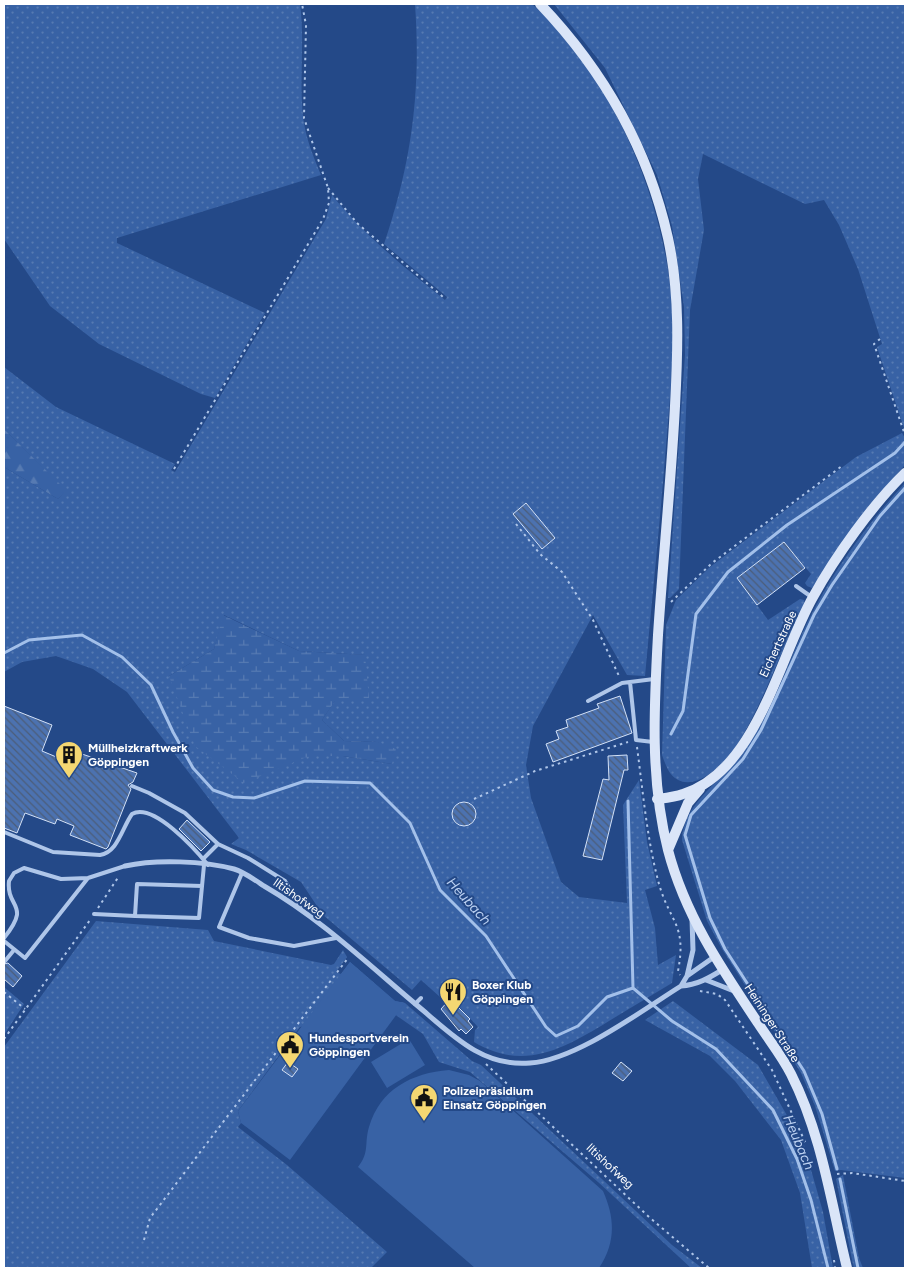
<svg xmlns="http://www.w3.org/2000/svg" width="909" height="1272" font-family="Figtree,sans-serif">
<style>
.grass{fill:url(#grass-dots);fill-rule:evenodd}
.forest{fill:url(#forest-firs)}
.wetland{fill:url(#wetland-marsh)}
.pitch{fill:#3862a5}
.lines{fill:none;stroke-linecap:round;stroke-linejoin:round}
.stream{stroke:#a3c0ea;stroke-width:3}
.building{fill:url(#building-back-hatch);stroke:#d3e1f7}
.path{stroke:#afc6e9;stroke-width:2;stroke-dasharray:2.5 4;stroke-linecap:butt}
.lane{stroke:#afc6e9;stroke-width:4}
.street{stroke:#afc6e9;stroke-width:5}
.secondary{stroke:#dae5f8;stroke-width:10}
.labels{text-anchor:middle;stroke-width:4;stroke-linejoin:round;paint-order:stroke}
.street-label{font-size:12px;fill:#fff;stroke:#244988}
.poi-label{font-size:12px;font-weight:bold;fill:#fff;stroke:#244988;text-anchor:start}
.water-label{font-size:14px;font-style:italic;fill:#bbd0f1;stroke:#244988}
</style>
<defs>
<pattern id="grass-dots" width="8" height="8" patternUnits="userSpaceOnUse" patternTransform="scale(1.25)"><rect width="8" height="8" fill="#3862a5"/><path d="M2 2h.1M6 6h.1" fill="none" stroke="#567ab2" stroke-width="1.8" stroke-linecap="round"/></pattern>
<pattern id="forest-firs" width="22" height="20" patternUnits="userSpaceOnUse" patternTransform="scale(1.25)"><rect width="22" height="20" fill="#3862a5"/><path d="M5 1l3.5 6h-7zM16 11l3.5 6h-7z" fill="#567ab2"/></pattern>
<pattern id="wetland-marsh" width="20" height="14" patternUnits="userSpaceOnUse" patternTransform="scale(1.25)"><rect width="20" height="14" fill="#3862a5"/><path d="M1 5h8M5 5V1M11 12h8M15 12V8" fill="none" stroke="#567ab2"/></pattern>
<pattern id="building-back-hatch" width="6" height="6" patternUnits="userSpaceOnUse" patternTransform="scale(1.25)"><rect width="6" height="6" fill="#4c72b0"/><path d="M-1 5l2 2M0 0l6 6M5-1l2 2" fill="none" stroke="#4c5d79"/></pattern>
</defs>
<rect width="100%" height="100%" fill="#244988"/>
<path class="grass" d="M4,4H300C305,41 299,78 303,116C305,136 313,156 321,175L117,238V243L265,313L215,398L201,394L99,344L50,306L4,239Z
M415,4H532C609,72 662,193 671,295C676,345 670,396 666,446C660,523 652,599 645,676L627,675L593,615L533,726L526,765L531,798L561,882L579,897L627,903L623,805L639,780L647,842L657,886L645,890L655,928L658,965L676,955L672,983C651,996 630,1008 609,1021C565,1048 524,1072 474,1042L475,1030L478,1027L452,999L454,998L440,997L421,980L412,990L323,915L301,882L246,850L231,844L239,838L127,692L93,669L56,656L22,662L4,672V467L58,499L66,491L4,429V367L56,407L175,464L171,470L175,472L326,219L332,195C365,236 404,267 445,300L447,297L384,244C412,161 421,91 415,4ZM526,503L555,538L542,549L513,514ZM224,615L299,651L365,655L322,720L344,741L378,742L392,764L343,756H309L169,676L214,649Z
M554,4H905V431L877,347L882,344L858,269L839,225L824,200L805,204L703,154L698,179L704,230L690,310L679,589L670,598H668L685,355L684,307L672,226L657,175L605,68Z
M902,433L905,438V465L887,485L812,588L807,586L805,583L811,574L784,542L737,578L768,620L800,599L804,600L805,604C781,649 764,702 737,745C726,761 697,794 675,778C668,773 665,763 662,755L666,625L676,600L710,567L856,457Z
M905,483V1178L841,1170L835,1171L815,1106L801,1073L722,949L707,921L682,840C683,803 721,782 741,755C771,716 786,667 807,623C832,572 867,524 905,483Z
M96,921L208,930L214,941L331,965L334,964L343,950L347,957L336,972L341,974L350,962L395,1001L405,1003L472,1061L481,1065L672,1245L702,1268H691L598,1182L470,1072L439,1062L423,1034L387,1009L300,1027L238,1111L241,1123L238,1127L287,1165L387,1252L371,1268H4V1047Z
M4,987L24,1004L4,1035Z
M673,1001L758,1065L804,1145L823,1212L833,1268H812L800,1193L781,1140L735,1081L710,1056L645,1020Z
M843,1175L859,1258L863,1268H854L852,1260L836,1179Z"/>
<path class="forest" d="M4,429L67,491L58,499L4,467Z"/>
<path class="wetland" d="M223,615L299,651L365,655L369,699L335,701L322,720L344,741L378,742L396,749L392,764L343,756H309L244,783L195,746L169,676L214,649Z"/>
<path class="pitch" d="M350,962L395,1001L405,1003L290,1160L241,1123L238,1111Z
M409,1039L425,1065L387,1088L371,1062Z
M449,1070L469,1075L480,1081L603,1191C615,1218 616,1242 599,1268H475L358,1167C370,1152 364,1144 369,1127C380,1089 412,1073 449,1070Z"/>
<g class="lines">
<path class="stream" d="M4,653L29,640L82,635L122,657L151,685L173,732L193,768L213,790L233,797L254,798L305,781L370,783L410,823L440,890L486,936L546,1027L556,1036L578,1026L607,997L633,988L672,1021L716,1049L773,1110L797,1159L811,1200L828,1268
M671,734L683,711L696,614L728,572L787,525L895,453L905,442
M628,801L633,988
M837,1169L822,1114L804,1071L725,949L710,918L685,835L691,815L743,759L761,730L814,615L832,585L880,516L905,488
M840,1179L858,1268"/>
</g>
<path class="building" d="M526,503L555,538L542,549L513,514Z
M784,542L805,568L757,605L737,578Z
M620,696L632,733L553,762L546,744L559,739L556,731L568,727L566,720L599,708L597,704Z
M4,706L52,725L42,751L78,766L82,754L137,773L133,782L128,785L131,789L108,847L106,849L70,835L74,826L57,819L55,824L25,813L17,833L4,828Z
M627,755L628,770H624L602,860L583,856L603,779L609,780L608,756Z
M452 814a12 12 0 1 1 24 0a12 12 0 1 1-24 0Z
M187,820L210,842L201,851L179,829Z
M8,963L22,976L13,987L4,979V964Z
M450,999L470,1019L468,1021L473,1027L466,1034L461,1029L459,1031L441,1009Z
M288,1062L298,1069L292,1077L282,1070Z
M621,1062L632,1071L623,1081L612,1073Z"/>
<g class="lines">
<path class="path" d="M328,188L357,223L443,297
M880,339L874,344L905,435
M174,469L323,219L329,203L328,188L304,118L306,25L302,4
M516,524L540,554L562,572L593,620L619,676
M671,602L712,563L842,466
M637,747C643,792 647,840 659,884C670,923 687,924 678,971L680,975
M474,799L535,771L628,742
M98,908L119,876
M700,991L717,994L725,1000L772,1070L806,1144
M4,992L25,1009
M4,1039L90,920
M486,1064L649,1217L709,1268
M837,1174L852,1173L905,1181
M144,1240L150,1218L348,958
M834,1260L835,1268"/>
<path class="lane" d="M796,586L813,598
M588,701L622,683L630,682
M653,742L636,740L630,682L654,679
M132,786L149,793L185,813L218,844
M4,832L53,852L100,855C118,852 122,828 132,814C153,802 195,849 208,865
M203,859L218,844L248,858L285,881L301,909
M242,873L219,927L249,938L294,946L336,938
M202,886L137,884L135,916L199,918L204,865
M94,914L135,916
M4,938C32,903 6,909 9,881L14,873L24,868L61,879L88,878L125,866
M4,941L25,958L88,878
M5,961L14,950
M415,1004L421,998"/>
<path class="street" d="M125,866C156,859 204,861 234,869C244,872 255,880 264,886C323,920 373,969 425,1012C456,1039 486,1067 530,1063C576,1060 641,1011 681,986C697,985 709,978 722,970
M687,976L693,950L692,919
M706,980L734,991
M681,986L687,976L714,957"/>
<path class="secondary" d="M540,4C603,70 648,149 668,238C680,293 678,350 675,406C671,483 663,559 658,635C654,707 650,780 668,850C685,915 721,968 758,1023C769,1040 782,1056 791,1074C822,1135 831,1203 847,1268
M657,799C665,798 675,797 683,794C757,771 779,657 813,597C835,557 872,505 905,473
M668,850L688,803L700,789"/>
</g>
<defs>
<symbol id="building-pin" viewBox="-11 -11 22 30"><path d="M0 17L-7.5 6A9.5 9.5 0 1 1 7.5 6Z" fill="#f4d772" stroke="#244988"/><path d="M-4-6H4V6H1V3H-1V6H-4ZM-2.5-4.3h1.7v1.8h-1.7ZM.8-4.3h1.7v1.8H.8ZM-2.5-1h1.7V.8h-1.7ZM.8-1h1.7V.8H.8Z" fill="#111"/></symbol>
<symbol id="restaurant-pin" viewBox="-11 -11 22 30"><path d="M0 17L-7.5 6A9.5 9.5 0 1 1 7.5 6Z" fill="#f4d772" stroke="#244988"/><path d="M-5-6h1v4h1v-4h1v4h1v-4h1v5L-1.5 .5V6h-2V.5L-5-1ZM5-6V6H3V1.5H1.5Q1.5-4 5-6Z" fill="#111"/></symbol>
<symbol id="civic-pin" viewBox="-11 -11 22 30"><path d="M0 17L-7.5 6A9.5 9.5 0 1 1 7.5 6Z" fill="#f4d772" stroke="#244988"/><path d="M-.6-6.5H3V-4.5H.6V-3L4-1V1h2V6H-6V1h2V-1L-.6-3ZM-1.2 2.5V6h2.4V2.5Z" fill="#111"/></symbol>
</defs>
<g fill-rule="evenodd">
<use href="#building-pin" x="53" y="739" width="32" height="43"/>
<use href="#restaurant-pin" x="437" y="976" width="32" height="43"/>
<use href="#civic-pin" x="274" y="1029" width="32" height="43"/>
<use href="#civic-pin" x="408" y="1082" width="32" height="43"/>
</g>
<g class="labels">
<g class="street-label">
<text transform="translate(778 644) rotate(-65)" y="4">Eichertstraße</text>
<text transform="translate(299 898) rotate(35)" y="4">Iltishofweg</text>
<text transform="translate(772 1023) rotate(57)" y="4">Heininger Straße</text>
<text transform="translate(610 1166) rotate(43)" y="4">Iltishofweg</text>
</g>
<g class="poi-label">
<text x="88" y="752">Müllheizkraftwerk<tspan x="88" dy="14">Göppingen</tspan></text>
<text x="472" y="989">Boxer Klub<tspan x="472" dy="14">Göppingen</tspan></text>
<text x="309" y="1042">Hundesportverein<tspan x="309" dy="14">Göppingen</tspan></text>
<text x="443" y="1095">Polizeipräsidium<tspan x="443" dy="14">Einsatz Göppingen</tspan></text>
</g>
<g class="water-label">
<text transform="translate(469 901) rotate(48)" y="5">Heubach</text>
<text transform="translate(799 1142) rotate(67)" y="5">Heubach</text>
</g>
</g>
<rect width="909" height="1272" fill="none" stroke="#ffffff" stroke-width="10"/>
</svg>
